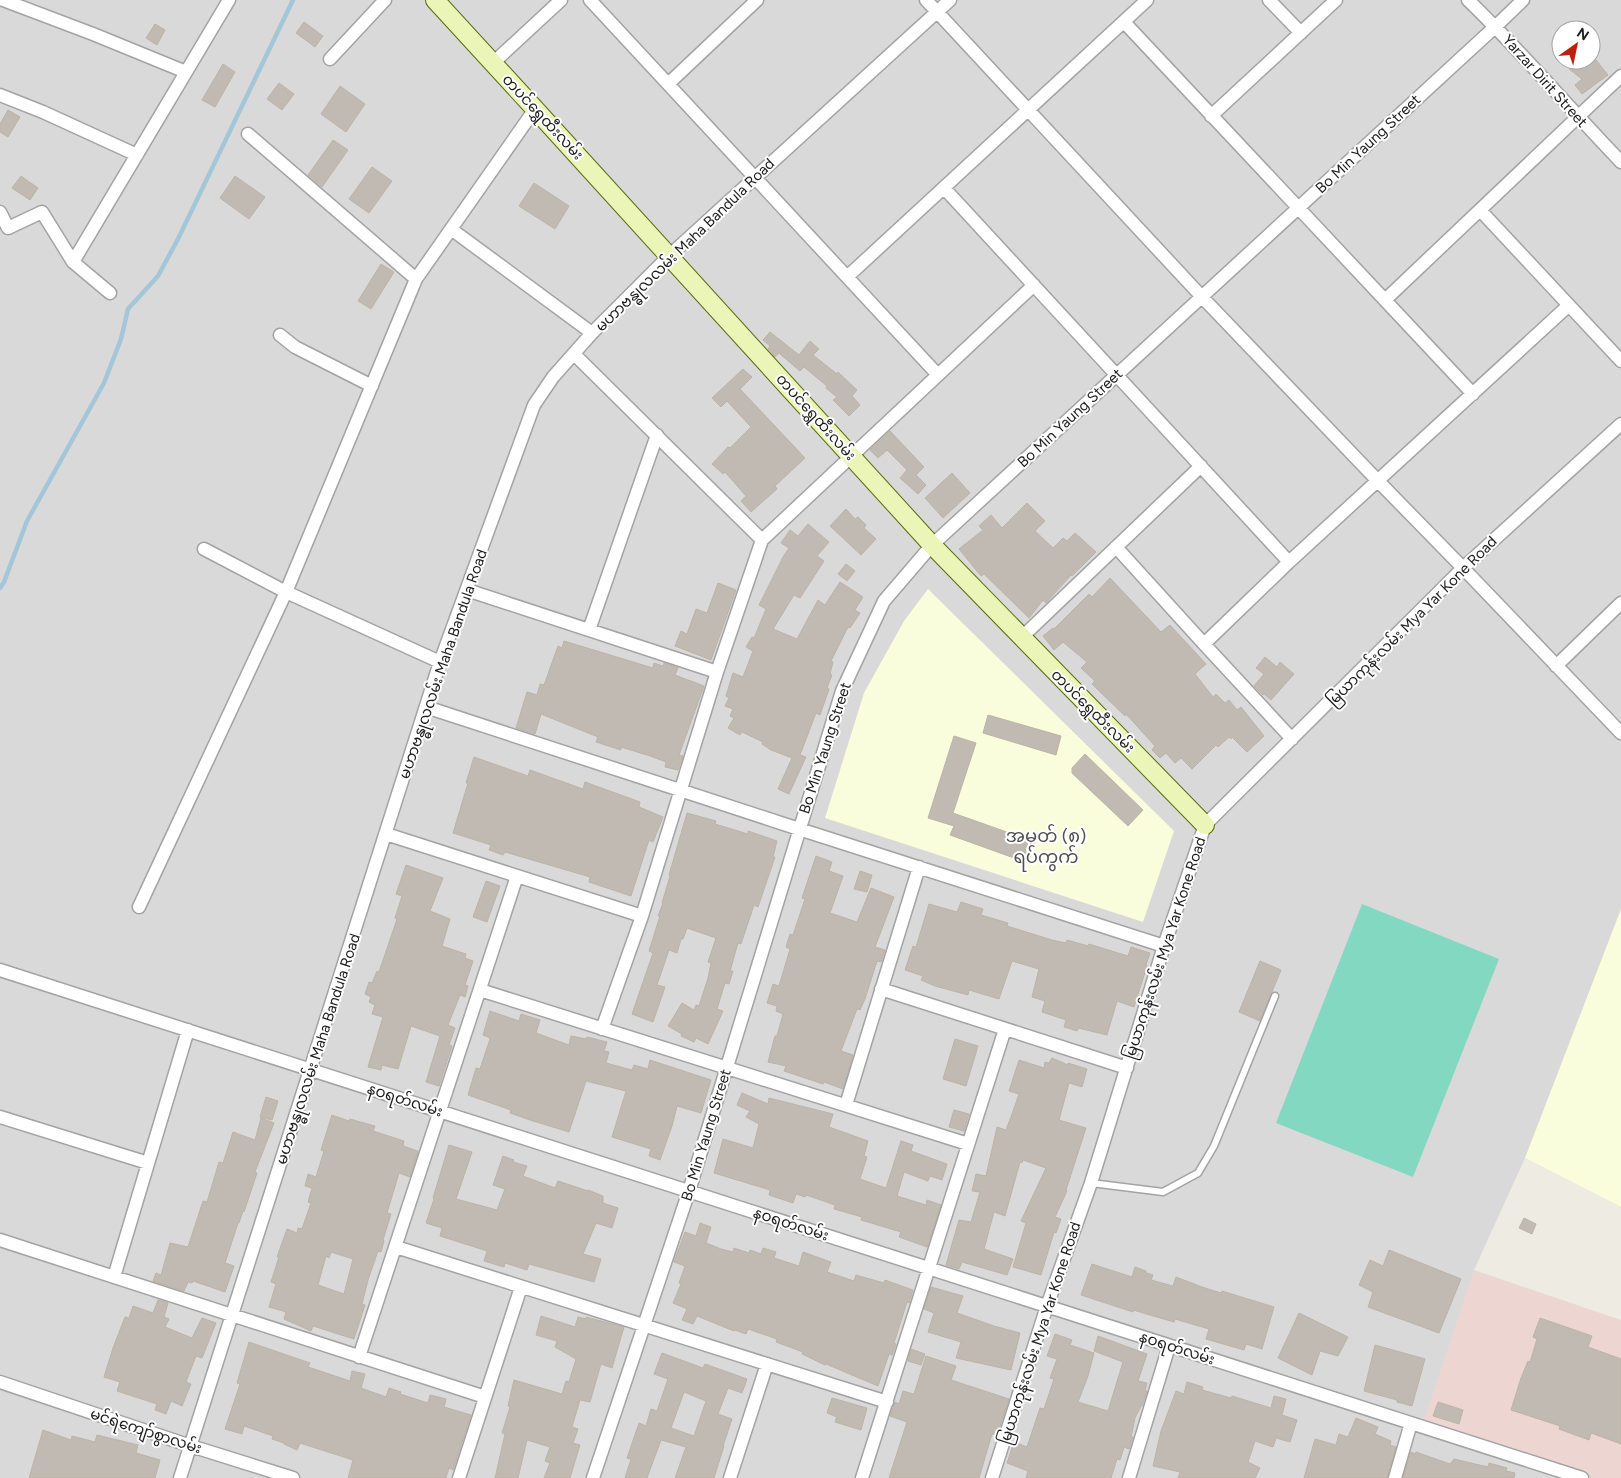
<svg xmlns="http://www.w3.org/2000/svg" width="1621" height="1478" font-family="Figtree,'Noto Sans Myanmar',sans-serif">
<style>
.residential{fill:#dad9d9;fill-rule:evenodd}
.commercial{fill:#edd6d1}
.education{fill:#f9fddb}
.pitch{fill:#83d8c2}
.lines{fill:none;stroke-linecap:round;stroke-linejoin:round}
.stream{stroke:#a4c6d9;stroke-width:4.5}
.building{fill:#c1bab2;stroke:#bdb3a5;fill-rule:evenodd}
.lane-casing{stroke:#a3a3a3;stroke-width:9}
.street-casing{stroke:#a3a3a3;stroke-width:15}
.secondary-casing{stroke:#556b0a;stroke-width:20}
.lane{stroke:#fff;stroke-width:6}
.street{stroke:#fff;stroke-width:12}
.secondary{stroke:#eaf5b7;stroke-width:18}
.labels{text-anchor:middle;stroke-width:4;stroke-linejoin:round;paint-order:stroke}
.street-label{font-size:15px;fill:#1c1c1c;stroke:#fff}
.quarter-label{font-size:18px;fill:#4f4f4f;stroke:#fff}
</style>
<rect width="100%" height="100%" fill="#edebe2"/>
<path class="residential" d="M0,0H1621V1207L1525,1158L1474,1270L1588,1478H0ZM1561,30H1591V60H1561Z"/>
<path class="commercial" d="M1474,1270L1621,1320V1478H1588L1423,1424Z"/>
<path class="education" d="M928,589L1174,831L1143,922L825,818L864,693L904,621Z
M1621,909V1207L1525,1158Z"/>
<path class="pitch" d="M1362,904L1499,959L1413,1177L1276,1123Z"/>
<g class="lines">
<path class="stream" d="M0,588L4,582L27,521L104,383L121,339L128,309L158,276L178,239L293,0"/>
</g>
<path class="building" d="M304,22L323,36L315,47L296,33Z
M155,24L165,30L157,45L146,38Z
M1576,60H1596L1608,75L1582,94L1575,85L1582,79L1569,69Z
M223,64L235,72L215,107L202,100Z
M279,83L294,94L282,110L267,99Z
M340,86L365,104L346,132L321,114Z
M8,110L20,117L8,137L0,132V124Z
M333,140L348,150L322,187L308,175Z
M372,167L392,181L369,213L349,199Z
M21,176L38,188L30,200L12,188Z
M235,176L265,197L249,219L220,198Z
M534,183L569,206L555,229L519,206Z
M381,264L394,272L371,309L358,301Z
M770,332L799,355L810,341L819,349L813,355L837,374L838,372L857,390L852,396L860,405L849,416L833,400L837,397L826,388L827,386L804,367L800,371L779,353L775,357L768,349L770,346L763,340Z
M743,369L752,377L740,389L805,458L775,486L777,489L751,512L741,501L746,496L725,472L723,474L712,464L728,447L730,448L751,427L727,401L721,407L712,398Z
M890,431L924,467L916,475L926,485L918,494L900,478L907,470L887,450L878,458L870,450Z
M952,473L970,493L943,518L925,498Z
M1027,503L1045,521L1035,531L1053,548L1063,538L1067,541L1075,533L1096,552L1072,576L1071,575L1046,603L1043,600L1029,618L984,574L981,576L959,549L983,530L979,526L991,515L1002,528Z
M846,509L855,519L858,517L866,525L864,528L876,539L861,555L830,526Z
M808,524L829,542L817,556L824,561L800,598L794,595L773,629L797,639L818,600L825,605L840,582L863,597L855,610L860,613L850,628L848,627L831,661L833,662L830,674L832,675L827,688L829,689L820,715L816,713L800,755L806,757L789,794L778,789L792,758L771,750L762,744L763,742L742,732L740,735L728,728L734,718L730,716L733,709L725,706L729,698L726,696L733,673L743,677L753,651L746,647L752,637L754,638L766,609L759,605L783,557L789,548L781,543L790,530L798,536Z
M846,564L855,571L847,581L838,574Z
M1110,578L1161,632L1170,625L1206,664L1195,674L1213,697L1216,694L1225,703L1229,700L1237,710L1241,707L1264,736L1247,752L1232,737L1231,739L1229,737L1218,747L1216,745L1192,769L1181,758L1175,763L1166,753L1160,758L1152,750L1155,746L1126,714L1125,716L1092,684L1095,681L1081,668L1087,662L1063,642L1054,650L1043,636L1053,628L1054,629L1089,594L1092,597Z
M718,583L736,590L711,660L675,646L681,631L687,634L696,609L707,613Z
M564,641L653,668L654,663L663,666L664,663L678,668L675,675L704,686L679,755L683,756L678,770L665,767L666,762L650,756L621,747V750L596,742L598,737L541,714L535,734L516,728L527,692L537,695L540,684L544,685L558,646L562,648Z
M1265,657L1277,667L1280,662L1294,674L1271,700L1264,694L1263,695L1254,686L1264,674L1256,668Z
M988,715L1061,736L1056,755L983,733Z
M954,736L976,743L953,813L1035,842L1028,863L950,835L954,826L928,818Z
M1085,754L1143,810L1128,826L1072,773V768Z
M474,757L528,776L530,770L583,789L585,782L640,802L639,807L663,817L653,842L649,840L631,896L589,882L590,877L505,852L503,855L489,850L491,845L453,833L468,783H466Z
M687,813L716,821L715,824L748,834V831L777,841L773,857H775L758,907L754,905L741,944L738,943L730,971H733L729,984L725,983L717,1009L723,1011L708,1044L696,1038L694,1042L681,1036L682,1034L668,1026L682,1003L694,1010L696,1005L699,1006L708,978L711,963L708,962L716,938L687,928L683,939H681L677,953L669,950L657,985L665,987L653,1022L632,1014L653,953L649,951L660,916H658L663,903H662L670,876L669,875Z
M816,856L832,862L829,871L843,876L830,913L857,922L871,888L894,897L875,947L885,950L881,962L877,961L865,999L860,1010L857,1009L841,1051L853,1055L843,1089L824,1082L823,1084L784,1071L786,1066L768,1062L775,1036H777L783,1014L776,1011L777,1006L767,1003L773,984L779,986L790,949L786,947L790,934L793,935L805,899L802,898Z
M406,865L443,878L430,911L450,919L442,946L466,954L465,958L473,961L465,985L468,986L465,997L460,995L448,1025L455,1028L449,1045L452,1046L439,1086L426,1082L440,1036L411,1026L398,1069L382,1065L381,1070L368,1067L383,1017L372,1014L375,1005L369,1002L371,997L365,994L369,982L372,983L377,971L379,972L397,919L395,918L402,896L396,894Z
M860,871L872,875L867,892L854,889Z
M486,881L500,886L487,922L473,917Z
M961,902L983,909L981,915L1008,923L1007,926L1052,940L1066,943L1067,940L1088,946L1089,944L1128,956L1131,947L1150,953L1146,965L1147,966L1134,1007L1117,1001L1107,1035L1078,1028L1077,1031L1064,1027L1066,1020L1042,1012L1045,1001L1032,997L1039,969L1012,961L999,999L969,990L968,995L935,986L921,980L923,976L905,970L913,946L916,947L929,904L957,912Z
M1260,961L1281,970L1260,1021L1239,1012Z
M490,1011L519,1021L521,1014L540,1020L536,1033L569,1045L571,1036L586,1039L587,1037L607,1042L604,1051L609,1052L606,1063L632,1070L634,1065L648,1069L650,1060L711,1080L701,1113L677,1106L672,1126L660,1160L649,1156L651,1149L612,1137L626,1091L586,1081L569,1132L530,1120L510,1113L511,1110L468,1095L476,1068L480,1069L489,1042L490,1038L483,1035Z
M955,1039L978,1046L966,1086L943,1079Z
M1052,1058L1068,1065V1063L1087,1069L1082,1087L1069,1083L1059,1120L1086,1128L1066,1190L1067,1191L1055,1217L1061,1219L1056,1233L1054,1232L1041,1275L1013,1267L1026,1223L1021,1221L1046,1168L1023,1160L1022,1163L1020,1162L1005,1216L994,1212L984,1249L1013,1259L1007,1275L962,1262L959,1269L946,1265L959,1220L971,1222L980,1192L972,1191L976,1174L986,1176L997,1127L1006,1130L1012,1114L1019,1094L1009,1091L1019,1060L1044,1068L1045,1062L1049,1063Z
M742,1093L768,1104L769,1098L833,1114L829,1127L868,1141L864,1156L867,1157L860,1179L886,1188L901,1141L913,1145L911,1151L947,1164L942,1180L930,1176L928,1181L904,1172L897,1196L926,1205L927,1200L941,1205L927,1247L899,1237L901,1232L861,1220L862,1217L834,1209L835,1205L806,1195L805,1197L796,1194L793,1203L769,1195L770,1190L714,1173L723,1139L753,1148L759,1124L746,1117L750,1111L737,1105Z
M266,1097L278,1101L272,1120L260,1117Z
M954,1110L969,1114L964,1131L949,1127Z
M332,1115L349,1121L350,1119L375,1126L373,1131L404,1141L403,1146L418,1151L410,1177L399,1173L387,1213L391,1214L383,1240L384,1241L381,1252L378,1251L368,1280L362,1304L365,1305L354,1339L313,1326L311,1331L284,1319L286,1312L269,1307L276,1284L271,1282L279,1257H277L287,1229L297,1233L298,1228L302,1229L311,1203L308,1202L312,1188L305,1186L308,1174L316,1177L324,1151L321,1150ZM331,1252L353,1259L344,1294L318,1285L326,1256L329,1258Z
M261,1118L274,1123L255,1172L257,1173L244,1212L243,1211L239,1223H238L225,1263L234,1266L225,1292L193,1281L192,1283L188,1282L184,1291L153,1281L156,1273L161,1275L170,1243L188,1247L203,1201L207,1202L219,1162L223,1163L233,1132L255,1140Z
M449,1145L472,1152L456,1199L497,1210L505,1189L493,1185L503,1156L514,1160L513,1162L527,1166L523,1176L555,1188L558,1181L588,1191V1190L603,1196V1203L618,1208L612,1228L596,1223L583,1254L601,1259L594,1282L529,1264L527,1270L505,1263L504,1267L484,1261L487,1251L440,1236L442,1228L426,1223L434,1199L433,1198Z
M1524,1218L1536,1224L1532,1234L1519,1228Z
M700,1223L711,1227L706,1243L721,1249L733,1252L734,1248L749,1253L750,1250L761,1254L763,1248L776,1252L774,1258L799,1266L803,1252L831,1262L827,1272L854,1281L856,1275L884,1283L885,1280L913,1290L909,1303L907,1302L894,1343L896,1344L892,1355L889,1354L878,1386L826,1364L825,1365L802,1354L803,1352L776,1342L777,1339L748,1329L746,1334L735,1330L734,1331L697,1316L693,1324L682,1320L687,1309L673,1303L681,1284L679,1283L685,1266L674,1262L685,1232L696,1236Z
M1389,1250L1461,1279L1439,1333L1368,1307L1373,1292L1359,1285L1370,1260L1383,1266Z
M1092,1264L1132,1277L1135,1267L1146,1271V1273L1153,1275L1151,1280L1173,1286L1176,1277L1202,1287L1221,1293L1222,1291L1274,1307L1262,1349L1246,1344L1244,1350L1206,1339L1209,1329L1175,1319L1174,1322L1133,1310V1312L1081,1295Z
M931,1287L963,1296L957,1313L994,1326L1020,1333L1011,1370L956,1358L961,1342L928,1332L934,1313L924,1309Z
M158,1300L168,1303L164,1317L169,1319L165,1327L192,1338L202,1318L216,1323L202,1358L196,1356L186,1382L191,1384L182,1406L171,1401L166,1414L155,1410L157,1404L117,1391L120,1382L104,1377L113,1348L125,1317L129,1318L133,1306L153,1313Z
M1299,1313L1348,1337L1338,1356L1320,1351L1312,1375L1278,1358Z
M541,1316L575,1327L578,1317L586,1319V1317L624,1327L612,1368L601,1364L590,1402L580,1400L572,1427L578,1429L573,1443L580,1445L570,1478H544L550,1463L545,1461L550,1447L527,1440L518,1478H495L505,1434L502,1433L510,1407L508,1406L514,1380L562,1394L566,1381L569,1382L576,1359L555,1347L557,1341L536,1335Z
M1540,1318L1592,1336L1588,1347L1621,1359V1444L1591,1433L1589,1440L1559,1429L1560,1426L1511,1410L1521,1378L1528,1361L1530,1362L1537,1339L1533,1337Z
M1055,1334L1072,1340L1070,1345L1094,1353L1088,1376L1078,1402L1108,1411L1123,1362L1094,1351L1098,1336L1147,1354L1138,1381L1147,1383L1145,1391H1147L1142,1406H1141L1135,1418L1131,1437H1133L1129,1449L1124,1447L1120,1460L1117,1459L1111,1478H1026L1028,1471L1007,1463L1014,1442L1027,1447L1040,1408L1044,1409L1054,1379L1050,1378L1057,1359L1047,1356Z
M249,1342L310,1363L308,1367L350,1381L352,1371L365,1374L361,1388L386,1397L389,1388L401,1392L400,1394L428,1403L430,1395L446,1399L444,1407L471,1415L453,1470L449,1468L446,1478H348L353,1460L300,1443L297,1450L284,1444V1443L272,1439L273,1436L244,1426L242,1434L225,1429L240,1384L237,1383Z
M1375,1345L1425,1359L1412,1406L1397,1402V1400L1364,1391Z
M911,1349L925,1354L921,1365L908,1361Z
M662,1353L703,1368L705,1364L747,1379L742,1393L728,1388L718,1414L732,1419L723,1446H724L714,1478H675L686,1447L661,1440L647,1478H625L631,1459L627,1458L639,1423L646,1426L651,1409L657,1411L668,1379L654,1374ZM684,1392L706,1401L694,1436L671,1428Z
M926,1356L956,1366L951,1380L1009,1399L997,1435L992,1434L979,1478H889L907,1422L890,1416L895,1402L899,1404L903,1391L914,1394Z
M1187,1382L1203,1387L1202,1390L1231,1398L1232,1396L1271,1408L1274,1396L1286,1399L1282,1415L1297,1420L1290,1442L1276,1438L1273,1447L1255,1441L1248,1462L1260,1468L1255,1478H1178L1180,1472L1153,1466L1161,1431L1176,1391L1184,1394Z
M832,1398L867,1408L861,1430L835,1422L837,1417L827,1413Z
M1438,1402L1463,1410L1459,1424L1433,1416Z
M1356,1418L1378,1427L1375,1434L1391,1441L1390,1445L1396,1447L1387,1478H1304L1315,1439L1336,1445L1339,1434L1348,1437Z
M43,1430L71,1440L72,1436L95,1442L97,1435L138,1445L136,1453L160,1460L155,1478H29Z
M1411,1452L1415,1454L1416,1452L1450,1464L1454,1459L1488,1467L1489,1463L1507,1468L1506,1471L1515,1473L1514,1478H1403Z"/>
<g class="lines">
<defs>
<path id="lane" d="M1091,1183L1163,1192L1198,1173L1214,1146L1275,996"/>
<path id="street" d="M3,0L93,34L186,72
M590,0L938,375
M926,0L1202,297L1378,481L1463,568L1621,733
M1269,0L1301,33
M1468,0C1522,52 1570,109 1621,162
M1124,22L1473,394
M330,59L385,0
M493,63L561,0
M668,84L757,0
M0,95L43,112L137,155
M1211,116L1336,0
M248,134L416,279
M944,188L1289,562
M1480,210L1621,361
M0,212L8,228L42,212L73,262L110,293
M451,229L592,333
M73,262L229,0
M847,277L1147,0
M1385,300L1621,76
M280,335L295,347L372,386
M574,354L762,540
M1116,547L1204,644L1292,739
M204,549L286,592L440,662
M467,590L717,672
M589,630L657,435
M1021,638L1201,466
M1204,644L1289,562L1568,306
M1556,666L1621,603
M426,707L799,829L1164,946
M386,834L642,916
M139,907L286,592L416,279L535,109
M0,970L1582,1478
M881,989L1127,1068
M480,990L968,1144
M602,1029L642,916L717,672L762,540L1034,285
M846,1105L919,867
M0,1117L148,1163
M0,1240L485,1397
M396,1247L887,1402
M114,1277L188,1030
M359,1357L517,876
M0,1382L191,1446L293,1478
M180,1478L440,662L534,405L553,377L592,333L669,256L950,0
M459,1478L521,1287
M593,1478L689,1191L842,691L884,601L932,545L1496,26L1523,0
M730,1478L767,1364
M862,1478L1005,1029
M992,1478L1047,1306L1091,1183L1164,946L1205,825L1463,568L1621,424
M1129,1478L1169,1346
M1395,1478L1411,1423"/>
<path id="secondary" d="M435,0L535,109L932,545L1205,825"/>
</defs>
<use href="#lane" class="lane-casing"/>
<use href="#street" class="street-casing"/>
<use href="#secondary" class="secondary-casing"/>
<use href="#lane" class="lane"/>
<use href="#street" class="street"/>
<use href="#secondary" class="secondary"/>
</g>
<g class="labels">
<g class="street-label">
<text transform="translate(1545 81) rotate(48)" y="5">Yarzar Dirit Street</text>
<text transform="translate(543 117) rotate(47)" y="5">တပင်ရွှေထီးလမ်း</text>
<text transform="translate(1368 144) rotate(-43)" y="5">Bo Min Yaung Street</text>
<text transform="translate(685 245) rotate(-44)" y="5">မဟာဗန္ဓုလလမ်း Maha Bandula Road</text>
<text transform="translate(816 417) rotate(48)" y="5">တပင်ရွှေထီးလမ်း</text>
<text transform="translate(1070 418) rotate(-43)" y="5">Bo Min Yaung Street</text>
<text transform="translate(1412 621) rotate(-45)" y="5">မြယာကုန်းလမ်း Mya Yar Kone Road</text>
<text transform="translate(443 664) rotate(-71)" y="5">မဟာဗန္ဓုလလမ်း Maha Bandula Road</text>
<text transform="translate(1093 711) rotate(45)" y="5">တပင်ရွှေထီးလမ်း</text>
<text transform="translate(825 748) rotate(-72)" y="5">Bo Min Yaung Street</text>
<text transform="translate(1165 948) rotate(-72)" y="5">မြယာကုန်းလမ်း Mya Yar Kone Road</text>
<text transform="translate(318 1049) rotate(-72)" y="5">မဟာဗန္ဓုလလမ်း Maha Bandula Road</text>
<text transform="translate(405 1100) rotate(18)" y="5">နဝရတ်လမ်း</text>
<text transform="translate(706 1135) rotate(-73)" y="5">Bo Min Yaung Street</text>
<text transform="translate(791 1224) rotate(18)" y="5">နဝရတ်လမ်း</text>
<text transform="translate(1040 1333) rotate(-72)" y="5">မြယာကုန်းလမ်း Mya Yar Kone Road</text>
<text transform="translate(1177 1348) rotate(18)" y="5">နဝရတ်လမ်း</text>
<text transform="translate(146 1431) rotate(18)" y="5">မင်ရဲကျော်စွာလမ်း</text>
</g>
<g class="quarter-label">
<text x="1046" y="842">အမှတ် (၈)<tspan x="1046" dy="21">ရပ်ကွက်</tspan></text>
</g>
</g>
<g transform="translate(1576 45) rotate(33)"><circle r="24" fill="#ffffff" stroke="#a4a4a4"/>
<path d="M0-4L9 19L0 12L-9 19Z" fill="#bd210b"/>
<text y="-8" font-size="14" font-weight="bold" text-anchor="middle" fill="#1c1c1c">N</text>
</g>
</svg>
